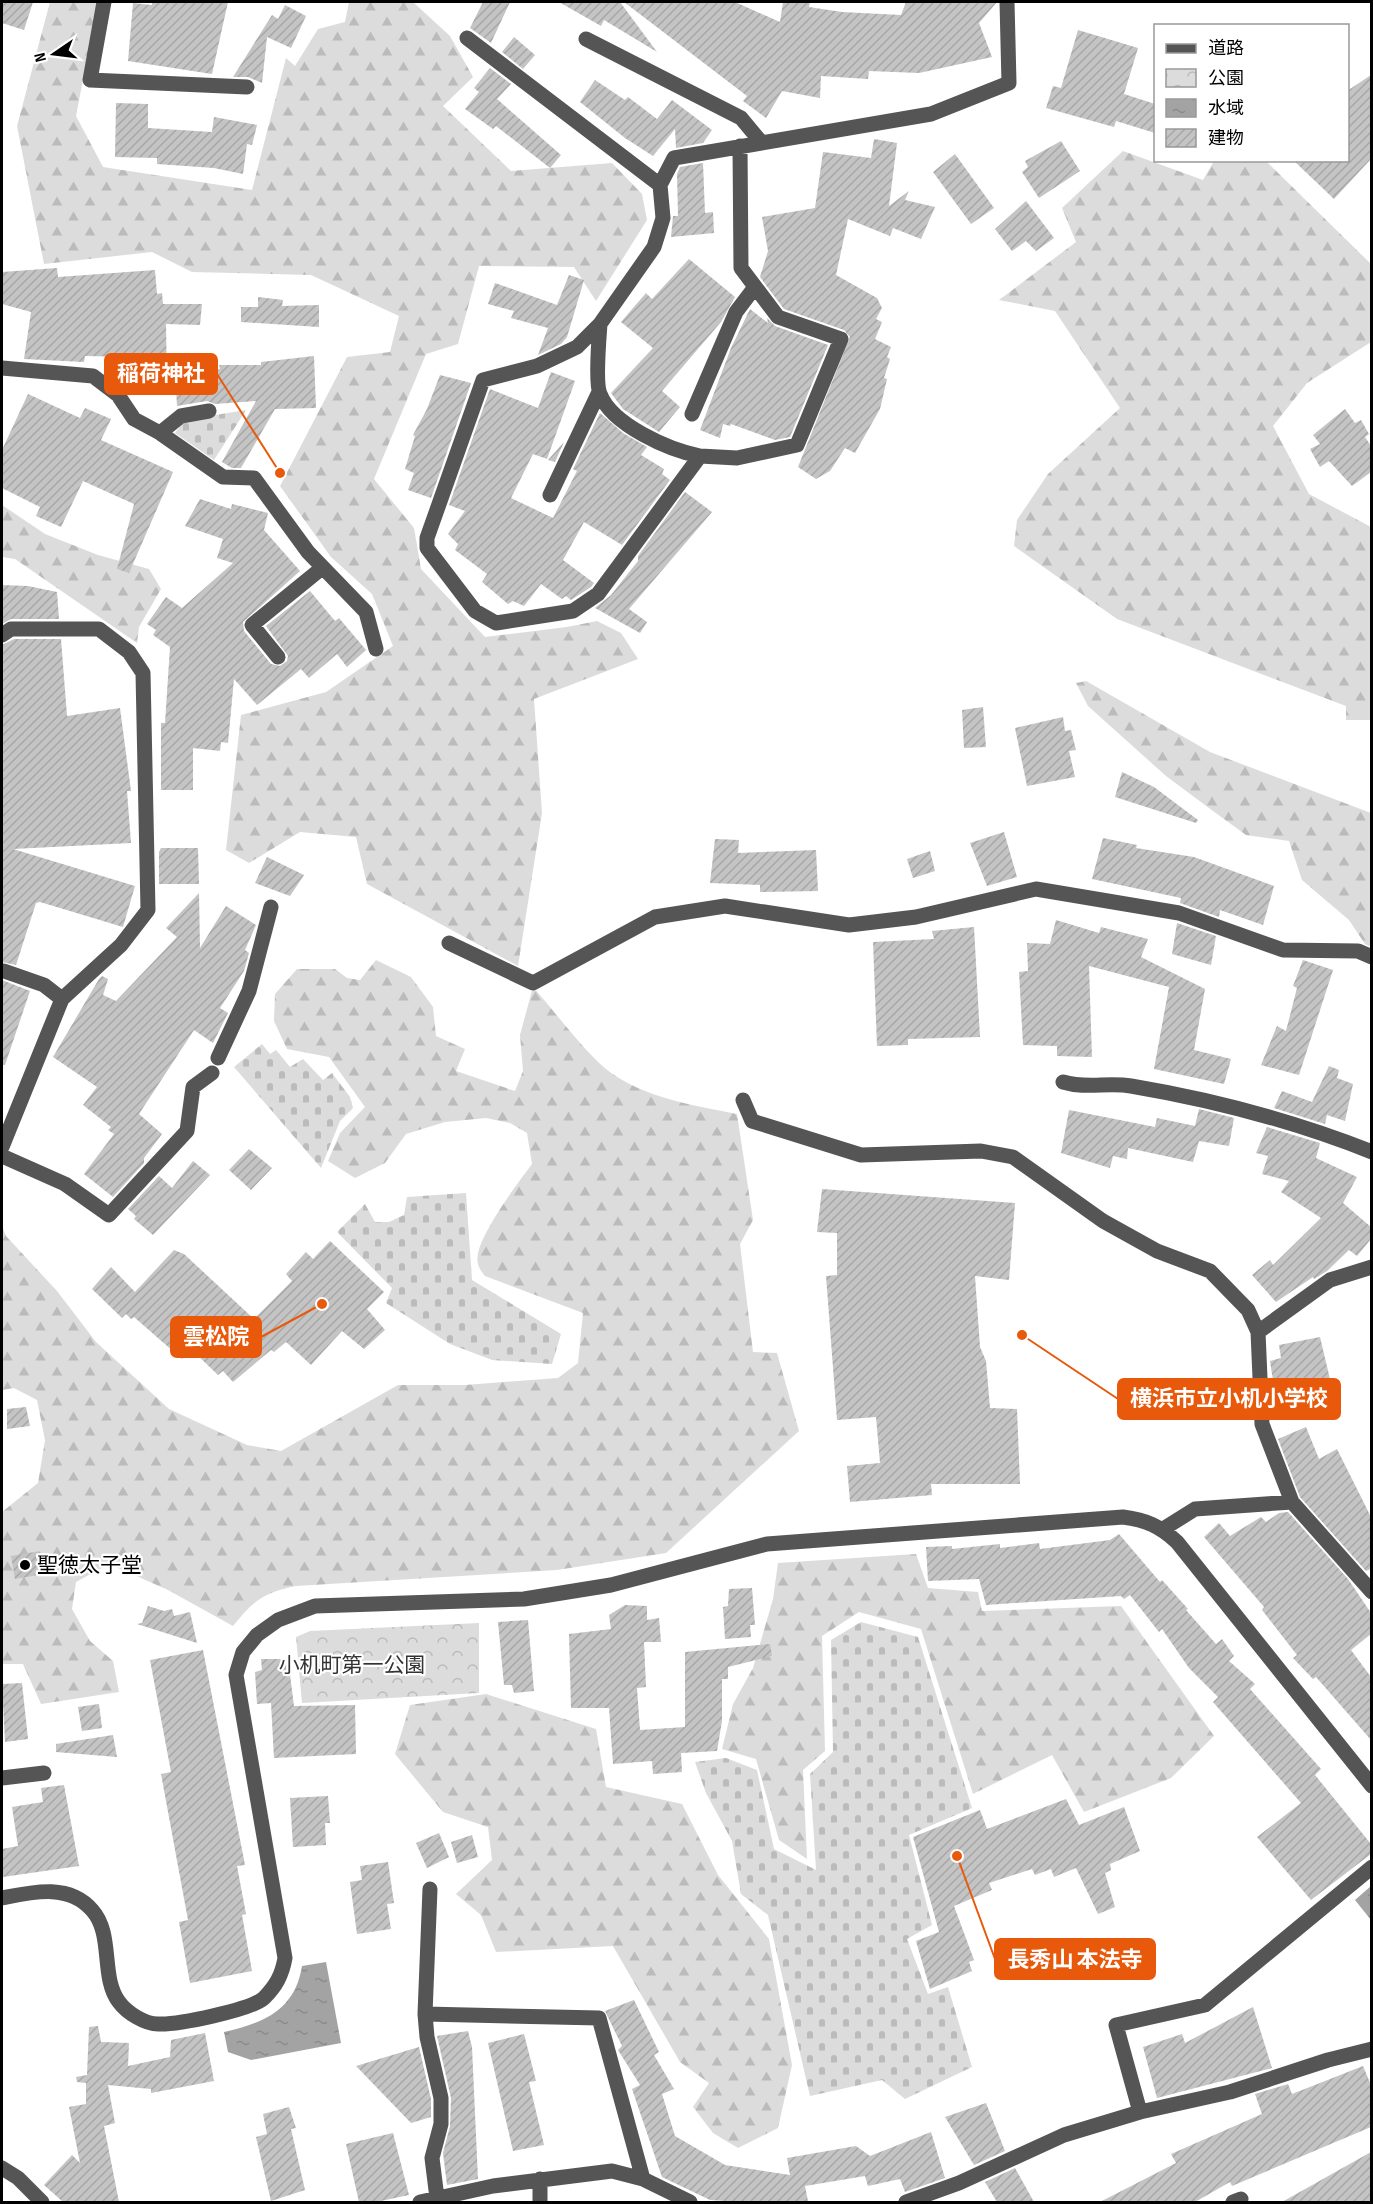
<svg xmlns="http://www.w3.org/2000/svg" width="1373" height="2204" font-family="'Sofia Sans Condensed','Noto Sans JP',sans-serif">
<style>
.forest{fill:url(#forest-firs)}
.cemetery{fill:url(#cemetery-stones)}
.park{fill:url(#park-crowns)}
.water{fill:url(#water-ripples)}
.building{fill:url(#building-hatch)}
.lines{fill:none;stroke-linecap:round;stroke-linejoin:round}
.minor{stroke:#555;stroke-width:15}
.poi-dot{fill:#000;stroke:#fff;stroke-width:2}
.labels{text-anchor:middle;stroke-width:4.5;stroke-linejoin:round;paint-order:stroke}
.poi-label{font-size:21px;fill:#000;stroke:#fff;text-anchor:start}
.park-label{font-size:21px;fill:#333;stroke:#fff}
.leader{fill:none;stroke:#e8590c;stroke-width:2}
.callout-dot{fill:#e8590c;stroke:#fff;stroke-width:2}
.callout{fill:#e8590c;stroke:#e8590c;stroke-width:2}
.callout-label{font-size:22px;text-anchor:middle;font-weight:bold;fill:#fff}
</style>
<defs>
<pattern id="forest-firs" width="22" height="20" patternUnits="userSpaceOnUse" patternTransform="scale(1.5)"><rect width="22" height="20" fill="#dcdcdc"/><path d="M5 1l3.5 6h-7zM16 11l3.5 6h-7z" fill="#bbb"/></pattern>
<pattern id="cemetery-stones" width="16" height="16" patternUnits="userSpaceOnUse" patternTransform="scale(1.5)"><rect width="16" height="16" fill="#dcdcdc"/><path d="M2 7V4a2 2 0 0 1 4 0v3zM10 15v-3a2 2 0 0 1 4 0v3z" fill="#bbb"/></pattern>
<pattern id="park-crowns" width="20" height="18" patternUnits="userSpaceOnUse" patternTransform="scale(1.5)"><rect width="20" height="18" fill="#dcdcdc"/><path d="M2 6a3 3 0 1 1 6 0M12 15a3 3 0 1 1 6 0" fill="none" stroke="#bbb"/></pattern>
<pattern id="water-ripples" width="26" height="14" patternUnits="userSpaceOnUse" patternTransform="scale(1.5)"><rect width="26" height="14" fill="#a3a3a3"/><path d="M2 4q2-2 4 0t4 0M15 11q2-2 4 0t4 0" fill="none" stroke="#8b8b8b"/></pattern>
<pattern id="building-hatch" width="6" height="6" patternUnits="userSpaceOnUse" patternTransform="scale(1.5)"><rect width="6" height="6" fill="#c4c4c4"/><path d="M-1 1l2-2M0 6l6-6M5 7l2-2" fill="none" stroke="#a7a7a7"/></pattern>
</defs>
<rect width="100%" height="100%" fill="#fff"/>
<path class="forest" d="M50,2H98L76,116L103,167L252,190L286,58L295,66L318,29L345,22L349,2H413L450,36L473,77L443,106L511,171L612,163L642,194L647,220L596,301L574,267L479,266L458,344L426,354L374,479L414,528L421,569L485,637L567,627L597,621L621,633L638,659L534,699L542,813L518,966L367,884L356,837L300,832L249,863L226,850L241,715L326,692L393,646L372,594L331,557L280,486L347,357L390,352L399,316L311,275L192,272L152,252L44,264L17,126Z
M1123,151L1203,180L1214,161H1266L1371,264V342L1307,383L1273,426L1309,494L1371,527V720H1346V706L1117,619L1014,546L1017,520L1048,474L1120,408L1055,311L999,300L1076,242L1062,208Z
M2,505L45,534L98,555L149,569L161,589L139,627L137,643L15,559L2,557Z
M1086,681L1210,752L1371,813V947L1365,944L1349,920L1302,880L1289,841L1246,835L1213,811L1166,776L1088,706L1076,683Z
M376,960L411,977L433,1007L436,1036L465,1049L456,1071L515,1091L523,1071L520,1035L533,987C554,1011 574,1038 597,1061C632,1096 691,1105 737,1114L753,1220L740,1244L753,1352L777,1353L799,1431L666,1553L557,1570L296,1586C263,1593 254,1600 233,1626L168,1590L109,1564L76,1582L72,1609L90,1641L113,1661L119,1692L41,1704L23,1664H2V1512L38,1483L45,1440L37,1400L14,1388L2,1390V1226L6,1236L57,1291L96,1342L169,1409L247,1445L281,1451L398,1385H465L558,1378L578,1363L583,1313L485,1276C479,1269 476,1263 478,1254C482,1231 517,1184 532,1164L527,1133L510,1123L486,1118L445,1122L406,1134L385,1163L355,1178L328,1161L340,1133L365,1107L329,1057L287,1049L274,1021L275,994L297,969H335L347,978L360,980Z
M916,1554L928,1588L978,1592L982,1611L1121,1606L1214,1736L1171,1778L1084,1812L1052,1755L973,1794L921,1629L859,1612L822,1636L825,1751L803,1770L807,1859L779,1840L756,1759L722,1749L733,1704L753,1668L773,1599L778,1563Z
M486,1694L596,1729L606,1787L682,1804L718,1875L769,1939L792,2065L778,2128L738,2148L713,2133L693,2107L709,2083L680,2062L613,1946L496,1952L481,1915L456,1894L492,1860L488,1827L443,1812L395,1754L410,1705Z"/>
<path class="cemetery" d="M246,410L214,460L175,433L185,420Z
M262,1044L270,1054L276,1050L290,1067L303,1059L323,1080L332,1073L350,1097L353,1108L340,1121L321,1168L234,1067Z
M466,1193L472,1280L561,1334L552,1364L492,1360L450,1344L386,1303L392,1288L337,1232L365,1204L375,1222H389L404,1215L407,1197Z
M861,1622L918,1637L972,1808L909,1835L932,1925L907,1939L928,1994L948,1987L972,2067L905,2099L882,2080L810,2096L768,1915L741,1894L732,1841L706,1793L695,1762L726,1758L757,1770L774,1849L816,1870L810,1774L833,1752L831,1640Z"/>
<path class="park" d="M479,1623V1693L302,1703L296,1637L310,1631Z"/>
<path class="water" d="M1371,1886V1920L1355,1900Z
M326,1962L341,2043L251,2060L228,2052L224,2032C264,2023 295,2010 302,1966Z"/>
<path class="building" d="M2,2H33L24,30L2,23Z
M152,2H228L212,74L128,61L133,3L152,5Z
M483,2H510L491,43L470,28Z
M559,2H620L657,52L604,20L601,26Z
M624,2H735L780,22L783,2H810L809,7L842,12L901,15L906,2H997L979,23L992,57L919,73L869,71L868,79L821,76L820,98L782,91L766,118L743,101L747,96Z
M285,5L306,16L291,48L267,37L262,83L248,77H233L272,15L278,19Z
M1078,30L1138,48L1124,94L1155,104V133L1116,121L1114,127L1046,108L1053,86L1061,88Z
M514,37L535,55L523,69L502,52Z
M490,68L511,84L497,99L561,155L550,168L496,126L493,129L465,109L479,92L474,88Z
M1371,75V159L1334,199L1293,160H1347V91Z
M595,80L625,100L628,97L657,119L672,100L712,130L703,143L676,148L675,129L653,156L625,138L580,102Z
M116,103L148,104V128L212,132L214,117L257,125L252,145L247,144L243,174L214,168L157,164V158L115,157Z
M874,139L897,143L889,206L909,191L905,200L935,207L921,239L893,228L890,236L848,219L836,275L877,298L882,308L876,319L882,322L875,339L891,347L887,357L890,359L884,378L887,379L880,409L855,453L845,448L830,471L816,479L798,467L850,337L844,330L784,309L760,277L768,251L762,217L815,208L823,152L871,158Z
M1061,141L1080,171L1039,198L1022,172L1028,167L1025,161Z
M955,154L994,208L971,224L933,172Z
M703,163L705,213L713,212L714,233L671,237L673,216H678L677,174L680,167Z
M1026,201L1054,238L1036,251L1026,241L1012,251L995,229Z
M689,259L735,297L721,322L662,391L680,407L659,432L623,409L611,393L653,348L621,322L646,293L652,299Z
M57,268L58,277L155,270L157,294L162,293L163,304H202L200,325L166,324L167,386L137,387L136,357L85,356L84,362L24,359L31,312L2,304V272Z
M569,275L584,280L567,337L561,344L538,355L548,328L511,318L514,311L488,304L495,283L557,305Z
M258,297L283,300L282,306L319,305V327L241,322V307H258Z
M750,309L768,323L767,318L775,326L828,345L790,437L775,440L731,424L730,426L723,424L720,438L700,430L731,348Z
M314,356L316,408L275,409L241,468H232L222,462L256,401L215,404L207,401L177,406L175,372L220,369L219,365H261V362Z
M551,372L575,381L547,459L533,454L511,498L553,518L577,471L573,469L600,413L623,433L647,447L641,455L664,469L662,474L670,480L622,545L584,522L563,560L594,583L591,587L571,600L566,596L562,599L541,584L524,606L513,601L508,604L482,582L487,574L455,550L458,544L448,534L465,511L449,505L490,389L538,408Z
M440,375L471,383L431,498L408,490L414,473L405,469L415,436L413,435L427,409Z
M28,394L80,418L85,408L111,419L101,440L173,472L129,573L117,569L134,504L83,481L61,527L36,516L40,507L2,488V450Z
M1345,409L1355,423L1361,420L1369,434L1365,437L1371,446V472L1352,486L1329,461L1320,467L1310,449L1320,444L1313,435Z
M564,442L555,462L548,460Z
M685,492L712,512L629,609L647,622L640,633L595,608L611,595L638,561V556Z
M200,499L231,509L232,504L268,513L264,530L300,571L243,622L244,631L271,664L280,666L287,661L288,656L266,626L310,591L335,621L339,618L366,650L347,667L337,654L309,678L301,669L257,705L234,679L228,743L221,742L220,751L193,748V790H161V723H165L170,647L153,635L156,630L147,624L166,597L182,608L233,563L217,558L223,539L185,526Z
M2,585L28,586L57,592L59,619H11L2,624Z
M14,639H61L67,716L120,708L131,791H127L131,843L13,849L135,886L123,927L40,902L36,903L16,965L2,962V645Z
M983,707L986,747L964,748L962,710Z
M1063,717L1065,731L1071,730L1076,750L1069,751L1075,777L1027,786L1015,728Z
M1122,772L1154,787L1198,820L1196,823L1115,797Z
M1004,832L1017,877L987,886L970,843Z
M1103,838L1137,845L1136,848L1194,857L1274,886L1263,925L1220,910L1219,917L1180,903L1181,898L1092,879Z
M715,839L739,840L738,853L816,850L818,891L760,892V885L710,883Z
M161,848H198L199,884H159V852Z
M930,851L935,871L913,878L907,859Z
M267,857L304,875L290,896L255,883Z
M199,893L200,948L226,906L256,925L245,950L249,953L244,971L220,1008L228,1013L213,1043L194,1030L139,1114L162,1134L144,1158V1163L113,1197L84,1174L114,1134L108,1130L111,1127L83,1105L97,1087L53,1057L99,979L102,976L108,979L103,995L116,1001L177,937L166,928Z
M1056,920L1099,933L1101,927L1148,939L1141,957L1205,989L1194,1050L1231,1059L1224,1084L1154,1069L1169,987L1089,966L1092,1057L1057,1056V1046L1023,1045L1019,972L1028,971L1027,943L1050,944Z
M1177,923L1216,936L1211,965L1172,954Z
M974,927L980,1037L908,1039V1045L877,1046L873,942L934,939L932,931Z
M1303,960L1333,970L1299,1075L1261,1065L1277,1026L1286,1031L1297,988L1293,986Z
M2,980L30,991L5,1065H2Z
M1329,1066L1339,1070L1337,1078L1353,1084L1345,1121L1327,1115L1325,1124L1274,1108L1282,1091L1312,1102Z
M1199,1109L1234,1118L1229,1146L1199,1141L1193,1162L1128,1148L1127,1159L1113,1156L1110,1168L1061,1153L1069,1110L1155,1127L1157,1118L1195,1126Z
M1267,1127L1320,1143L1316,1158L1357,1177L1343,1203L1371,1227V1239L1357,1256L1349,1250L1327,1271L1314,1279L1313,1277L1276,1302L1252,1275L1270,1260L1273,1265L1321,1218L1281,1192L1289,1181L1262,1174L1268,1156L1256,1153Z
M249,1149L272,1168L251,1190L229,1170Z
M193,1161L210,1175L153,1235L134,1219L136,1216L128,1209L159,1176L172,1188Z
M822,1189L1015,1203L1009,1280L975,1276L980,1347L986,1361L990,1408L1017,1409L1020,1484H931L932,1495L850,1502L847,1466L880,1463L876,1417L837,1420L826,1276L837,1275V1233L817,1232Z
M330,1241L384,1292L367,1309L385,1330L364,1349L342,1331L311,1365L286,1342L274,1352L271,1350L233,1382L223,1371L218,1375L192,1350L182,1359L134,1317L131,1319L126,1314L122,1318L92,1289L111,1267L135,1292L174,1250L184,1254L254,1319L292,1281L286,1274L306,1252L313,1259Z
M1320,1337L1330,1379L1274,1387L1270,1361L1281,1358L1279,1345Z
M26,1407L30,1426L7,1429V1409Z
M1306,1427L1319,1459L1337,1449L1371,1517V1569L1366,1571L1300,1497L1278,1439Z
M1288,1512L1348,1579L1371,1613V1634L1351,1650L1371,1677V1740L1316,1677L1313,1679L1293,1658L1297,1655L1262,1610L1264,1607L1204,1537L1219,1523L1230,1536L1261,1517L1266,1522L1279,1513Z
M1119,1534L1160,1582L1162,1580L1188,1609L1186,1610L1216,1644L1222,1639L1234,1656L1229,1661L1255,1684L1250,1689L1321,1769L1315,1775L1371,1844V1854L1311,1900L1257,1837L1301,1803L1213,1702L1218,1697L1189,1668L1162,1629L1159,1632L1130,1595L1124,1599L1121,1596L986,1605L979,1579L928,1581L926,1547L952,1546V1549L1000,1544V1548L1039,1543L1040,1549L1110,1540Z
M40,1551L44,1574L15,1579L11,1556Z
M752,1588L755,1625H750L751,1637L725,1639L723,1607L728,1606L729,1589Z
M625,1605L647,1606V1620L659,1618L661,1642H644L646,1687L637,1688L640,1730L685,1727V1652L770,1644L772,1656L728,1667V1679H722V1721L717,1751L681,1753L682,1772L653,1774L652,1761L613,1764L609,1708H571L569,1634L611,1629L609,1615Z
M148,1606L164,1611L172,1609L174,1616L190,1612L197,1643L137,1624L142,1623Z
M528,1620L534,1691L514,1693L512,1685H504L498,1622Z
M203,1650L245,1865L237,1866L246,1914L242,1915L252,1971L190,1983L179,1922L188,1920L161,1774L171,1772L150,1660Z
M261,1659H288L294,1706L355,1705L356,1754L274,1758L271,1703L257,1704L255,1672L262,1670Z
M22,1683L28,1739L5,1742L2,1684Z
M99,1704L102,1728L82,1731L78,1707Z
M113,1735L117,1757L56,1752V1744Z
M64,1785L79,1866L3,1877L2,1849L18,1846L12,1807L43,1802L41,1788Z
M328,1796L330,1823H325L326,1845L293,1847L290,1798Z
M1066,1799L1079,1825L1124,1807L1140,1851L1110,1864L1111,1870L1105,1873L1115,1907L1098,1914L1076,1868L1054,1877L1051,1869L1035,1875L1032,1869L989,1883L992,1890L954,1906L974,1960L969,1962L972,1971L930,1989L916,1941L939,1932L913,1837L980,1810L987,1829Z
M439,1833L449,1857L427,1868L416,1843Z
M472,1835L478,1857L457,1863L451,1842Z
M388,1862L394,1903L387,1904L391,1929L357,1934L350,1882L362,1880L360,1866Z
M634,2000L659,2052L654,2055L674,2089L662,2094L675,2136L725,2165L790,2175L787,2158L856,2146L870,2156L931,2132L945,2178L905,2192L900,2179L868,2186L865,2176L805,2186L808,2201L741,2202L710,2200L662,2177L632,2089L640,2085L618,2050L622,2046L605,2011Z
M1253,2007L1272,2068L1157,2098L1143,2047L1182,2034L1185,2043Z
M98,2026L101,2042L129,2043L128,2066L170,2057L171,2040L205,2033L214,2081L151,2093V2089L108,2085L115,2123L104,2126L119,2202H63L44,2185L72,2155L80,2163L69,2107L86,2104V2083L77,2082L76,2077L87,2075L89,2027Z
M468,2031L472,2047L478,2179L447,2185L443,2153L450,2126L451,2098L437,2036Z
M524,2034L536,2081L529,2082L544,2145L513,2151L488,2043Z
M419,2047L431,2099V2117L411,2123L356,2066Z
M1363,2066L1371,2085V2127L1232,2186L1230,2182L1195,2202H1100L1176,2163L1171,2154L1262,2114L1255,2094L1288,2084L1292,2094Z
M986,2103L1005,2151L974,2165L945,2117Z
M289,2107L296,2128L291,2129L305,2190L271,2201L256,2137L267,2134L263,2114Z
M393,2133L409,2195L376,2202H359L346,2144Z
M1371,2152V2202H1282Z
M1015,2168L1034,2202H997L985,2182Z"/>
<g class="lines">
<path class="minor" d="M104,2L90,80L247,87
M467,38L660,185
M586,39L741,118L761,142
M600,324C599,338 595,383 600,394C612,425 669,450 700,456L598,594L573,611L496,623L475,611L427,548V538L483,380L537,366L577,347L600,324L654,247L663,218L660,185L674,158L931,114L1009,83L1007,2
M2,368L93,376L118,395L134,419L160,433L223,477L254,478L308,552L366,612L376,649
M692,414L736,312L755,287
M160,433L181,416L209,411
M700,456L737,458L797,445L841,339L778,317L741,268L740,146
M550,495L599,392
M2,635L11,629H99L129,652L143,673L148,910L121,945L62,999L2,1147
M278,657L252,625L322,568
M449,943L533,983L655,917L725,906L849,925L916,917L1036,889L1179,913L1283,950L1358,951L1372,957
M4,971L44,985L62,999
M218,1058L249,991L271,907
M1063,1082C1086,1089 1108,1082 1131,1086C1214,1100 1294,1121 1372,1152
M743,1100L752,1121L861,1155L981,1151L1013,1157L1103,1221L1157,1251L1210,1271L1248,1310L1258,1332
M2,1156L65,1184L109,1215L187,1131L193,1087L212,1073
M1372,1267L1330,1280L1258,1332L1262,1424L1292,1502L1372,1592
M1163,1529L1195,1509L1292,1502
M2,1778L44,1773
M430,1889L425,2014L427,2037L441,2098V2124L432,2158L437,2198
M2,1898C32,1892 69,1883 92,1910C114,1934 100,1977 119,2002C127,2013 145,2024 158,2024C177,2025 251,2010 264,1998C276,1986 282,1975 285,1958L236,1675L243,1652L257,1635L278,1620L315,1606L524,1599L611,1585L767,1544L1123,1517C1146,1520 1160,1526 1177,1542L1372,1786
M425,2014L599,2018L643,2179
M1140,2112L1116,2025L1205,2005L1372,1867
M2,2168L18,2178L42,2202
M540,2179V2202
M420,2202L493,2186L612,2171L643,2179L690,2202
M906,2202L959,2183L1064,2135L1140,2112L1230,2092L1328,2060L1372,2049
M1233,2202L1241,2199"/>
</g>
<circle class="poi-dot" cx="25" cy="1565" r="6"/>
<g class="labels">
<g class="poi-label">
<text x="37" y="1572">聖徳太子堂</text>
</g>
<g class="park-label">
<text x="352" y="1672">小机町第一公園</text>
</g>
</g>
<path class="leader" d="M280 473L217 374M322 1304L261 1337M1022 1335L1118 1399M957 1856L995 1959"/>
<g class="callout-dot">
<circle cx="280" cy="473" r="6"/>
<circle cx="322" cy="1304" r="6"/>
<circle cx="1022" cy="1335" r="6"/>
<circle cx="957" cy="1856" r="6"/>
</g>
<g class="callout">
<rect x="105" y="354" width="112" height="40" rx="6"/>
<rect x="171" y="1317" width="90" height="40" rx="6"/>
<rect x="1118" y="1379" width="222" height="40" rx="6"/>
<rect x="995" y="1939" width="160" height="40" rx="6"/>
</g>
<g class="callout-label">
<text x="161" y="381">稲荷神社</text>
<text x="216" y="1344">雲松院</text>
<text x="1229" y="1406">横浜市立小机小学校</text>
<text x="1075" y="1967">長秀山 本法寺</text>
</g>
<rect width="1373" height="2204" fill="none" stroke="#000000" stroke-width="6"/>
<rect x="1154" y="24" width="195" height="138" fill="#ffffff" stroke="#999999" stroke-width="1.5"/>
<rect x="1166" y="44" width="30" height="9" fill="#555555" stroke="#999999" stroke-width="1.5"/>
<text x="1208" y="54" font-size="18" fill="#000000">道路</text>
<rect x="1166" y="69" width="30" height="18" fill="url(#park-crowns)" stroke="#999999" stroke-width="1.5"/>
<text x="1208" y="84" font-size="18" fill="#000000">公園</text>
<rect x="1166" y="99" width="30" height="18" fill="url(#water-ripples)" stroke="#999999" stroke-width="1.5"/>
<text x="1208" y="114" font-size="18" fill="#000000">水域</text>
<rect x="1166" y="129" width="30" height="18" fill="url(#building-hatch)" stroke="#999999" stroke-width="1.5"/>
<text x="1208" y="144" font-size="18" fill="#000000">建物</text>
<g transform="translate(54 54) rotate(256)" stroke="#ffffff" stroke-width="4.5" paint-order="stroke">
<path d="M0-4.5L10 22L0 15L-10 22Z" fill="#000000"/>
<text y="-9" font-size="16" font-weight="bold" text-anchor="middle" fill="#000000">N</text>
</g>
</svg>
